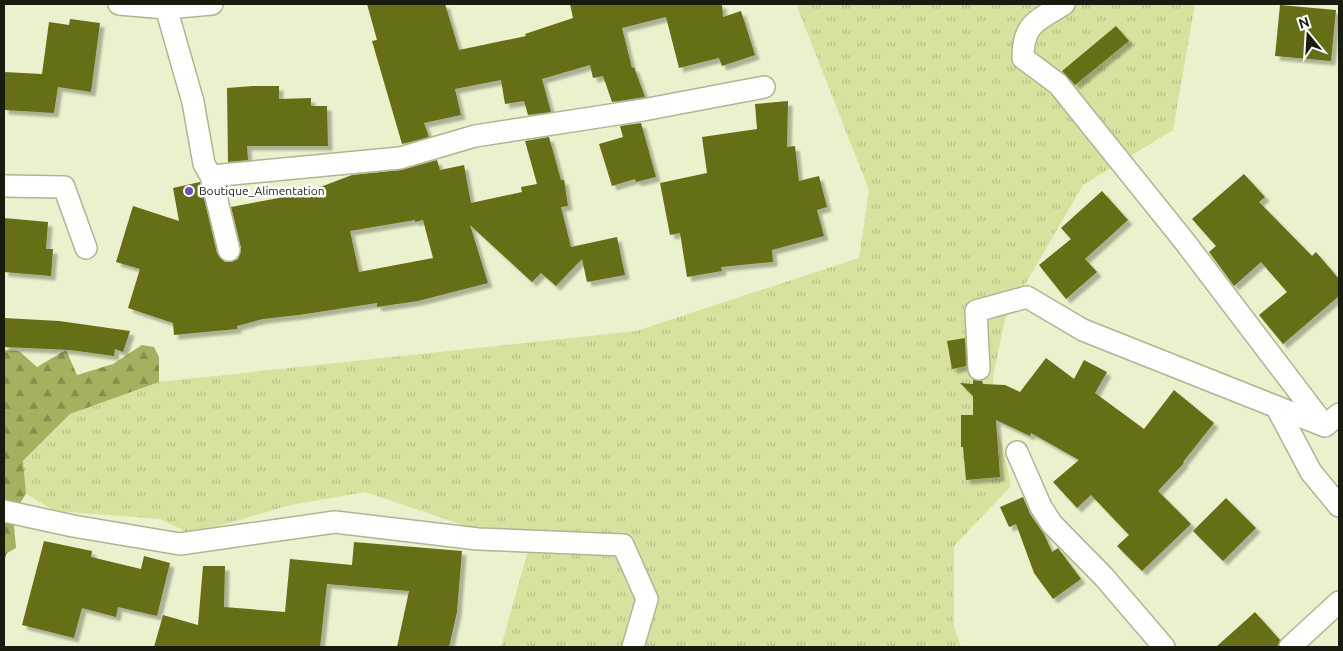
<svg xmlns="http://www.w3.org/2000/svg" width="1343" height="651" font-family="Ubuntu,sans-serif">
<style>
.grass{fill:url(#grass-tufts)}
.forest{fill:url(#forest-firs)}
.building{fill:#666e16;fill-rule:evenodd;filter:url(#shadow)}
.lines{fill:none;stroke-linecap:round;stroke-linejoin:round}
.street-casing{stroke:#afb592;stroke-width:24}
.street{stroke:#fff;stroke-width:21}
.poi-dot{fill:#734cc4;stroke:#fff;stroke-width:2}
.labels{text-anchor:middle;stroke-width:5;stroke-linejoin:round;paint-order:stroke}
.poi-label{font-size:12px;fill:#191b0e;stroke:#fff;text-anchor:start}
</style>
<defs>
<pattern id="grass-tufts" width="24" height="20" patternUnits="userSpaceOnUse" patternTransform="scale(1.25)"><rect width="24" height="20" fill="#d8e19e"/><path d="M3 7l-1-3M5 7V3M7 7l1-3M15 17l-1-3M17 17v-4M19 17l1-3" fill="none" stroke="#b9c087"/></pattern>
<pattern id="forest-firs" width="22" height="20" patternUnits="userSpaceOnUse" patternTransform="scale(1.25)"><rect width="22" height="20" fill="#a6b05e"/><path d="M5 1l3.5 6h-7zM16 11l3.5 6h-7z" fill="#868e4c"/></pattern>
<filter id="shadow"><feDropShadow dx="4.5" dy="4.5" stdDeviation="1" flood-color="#0004"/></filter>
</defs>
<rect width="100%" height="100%" fill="#ebf1cd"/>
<path class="grass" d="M796,4H1195L1173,130L1083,185L1005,319L993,377L990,415L1002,444L1011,486L954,546V626L961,647H501L529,547L365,492L290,505L191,534L160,519L55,511L26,494L23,462L70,414L159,382L636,331L859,258L869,190Z"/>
<path class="forest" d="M142,345L154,347L159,357V382L70,414L23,461L26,494L13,514L16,548L7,553L4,561V350L19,351L37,367L66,350L77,375L113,364Z"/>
<path class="building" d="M367,4H445L459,50L526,36L525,34L573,18L570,4H722L723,17L741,11L755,55L722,66L719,58L679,68L666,17L622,28L632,68L634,67L645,97L612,102L603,76L593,78L590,65L542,79L551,112L528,115L524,101L505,104L501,80L455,89L461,115L424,123L429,137L402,144L372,41L377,40Z
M1280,5L1336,10L1331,61L1275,56Z
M70,19L100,23L91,92L58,87L54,113L4,110V72L42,74L49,22L69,25Z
M1116,26L1129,41L1075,85L1062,71Z
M253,86H279V99L311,98V106H327L328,146H247L248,160L228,162L227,88Z
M788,101L787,147L795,146L799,181L819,176L827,207L817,210L824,236L772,250L773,262L721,267L722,271L687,277L680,233L670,235L660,183L707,173L702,137L757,129L755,104Z
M641,123L656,177L636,182L635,179L612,186L599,144L623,137L620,126Z
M549,137L561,180H564L568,206L561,207L571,247L617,237L625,275L587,282L582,259L556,286L541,273L532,282L470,225L488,283L418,301L377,307V303L299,315L263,319L237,326V329L174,335L173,323L128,308L140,269L116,262L133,206L179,221L173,188L200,182L217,253L225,262H231L238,259L241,248L231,207L300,194V191L323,186L352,175L401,170L437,160L440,170L464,165L471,203L522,192L521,187L537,184L525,141ZM415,220V222L423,220L433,258L359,272L350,231Z
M1244,174L1265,197L1259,202L1312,256L1316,252L1339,279V296L1283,344L1259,315L1287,292L1261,262L1234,286L1209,252L1216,246L1192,219Z
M1102,191L1128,220L1085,259L1097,272L1066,299L1039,265L1071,239L1061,228Z
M4,218L48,222L46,249H53L51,276L4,272Z
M4,318L59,321L130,331L123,352L115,349L114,356L70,350L4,347Z
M965,338L966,366L952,369L947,341Z
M1046,358L1074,379L1084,360L1107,372L1095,393L1144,429L1174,390L1214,423L1183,462L1184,463L1158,491L1191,524L1142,571L1117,546L1129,535L1091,495L1077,508L1053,482L1079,460L1031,433L1030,436L996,420L1000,477L966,480L963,447H961V415H973V396L960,383L973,384V380L982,381L983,384L1005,385L1020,392Z
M1023,497L1030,514L1044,534L1052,552L1058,548L1081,579L1053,599L1034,573L1016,524L1009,527L1000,507Z
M1226,498L1256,528L1223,561L1193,531Z
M44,541L92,551L91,557L141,569L144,556L170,563L157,616L118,607L116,617L82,608L74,638L22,625Z
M354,542L462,551L457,612L449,647H397L409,591L327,584L320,647H154L163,615L198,625L203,566H225L224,607L285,612L290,559L352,565Z
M1255,612L1280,640L1278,647H1216Z"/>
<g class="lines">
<defs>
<path id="street" d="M119,4L166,8L212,4
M165,4L193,102L204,164L211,176L400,158L475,136L643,110L764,87
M1064,4C1037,21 1023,23 1023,58L1058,84L1185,242L1325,426L1339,414
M211,176L229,250
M4,186L64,187L86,248
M979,369L976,311L1027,297L1083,330L1325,426
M1277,408L1311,472L1339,506
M1017,452L1041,507L1052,524L1104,577L1164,647
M4,511L73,526L180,544L335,522L478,539L623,545L647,599L633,647
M1290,647L1339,602"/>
</defs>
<use href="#street" class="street-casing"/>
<use href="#street" class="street"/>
</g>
<circle class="poi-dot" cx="189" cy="191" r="5"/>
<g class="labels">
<g class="poi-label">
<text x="199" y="195">Boutique_Alimentation</text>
</g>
</g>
<rect width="1343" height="651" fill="none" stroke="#191b0e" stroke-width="10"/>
<g transform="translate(1308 35) rotate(342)" stroke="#ffffff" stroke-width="4" paint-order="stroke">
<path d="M0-4L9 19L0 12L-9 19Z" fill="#191b0e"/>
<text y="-8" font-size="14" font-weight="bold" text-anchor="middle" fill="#191b0e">N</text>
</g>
</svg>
